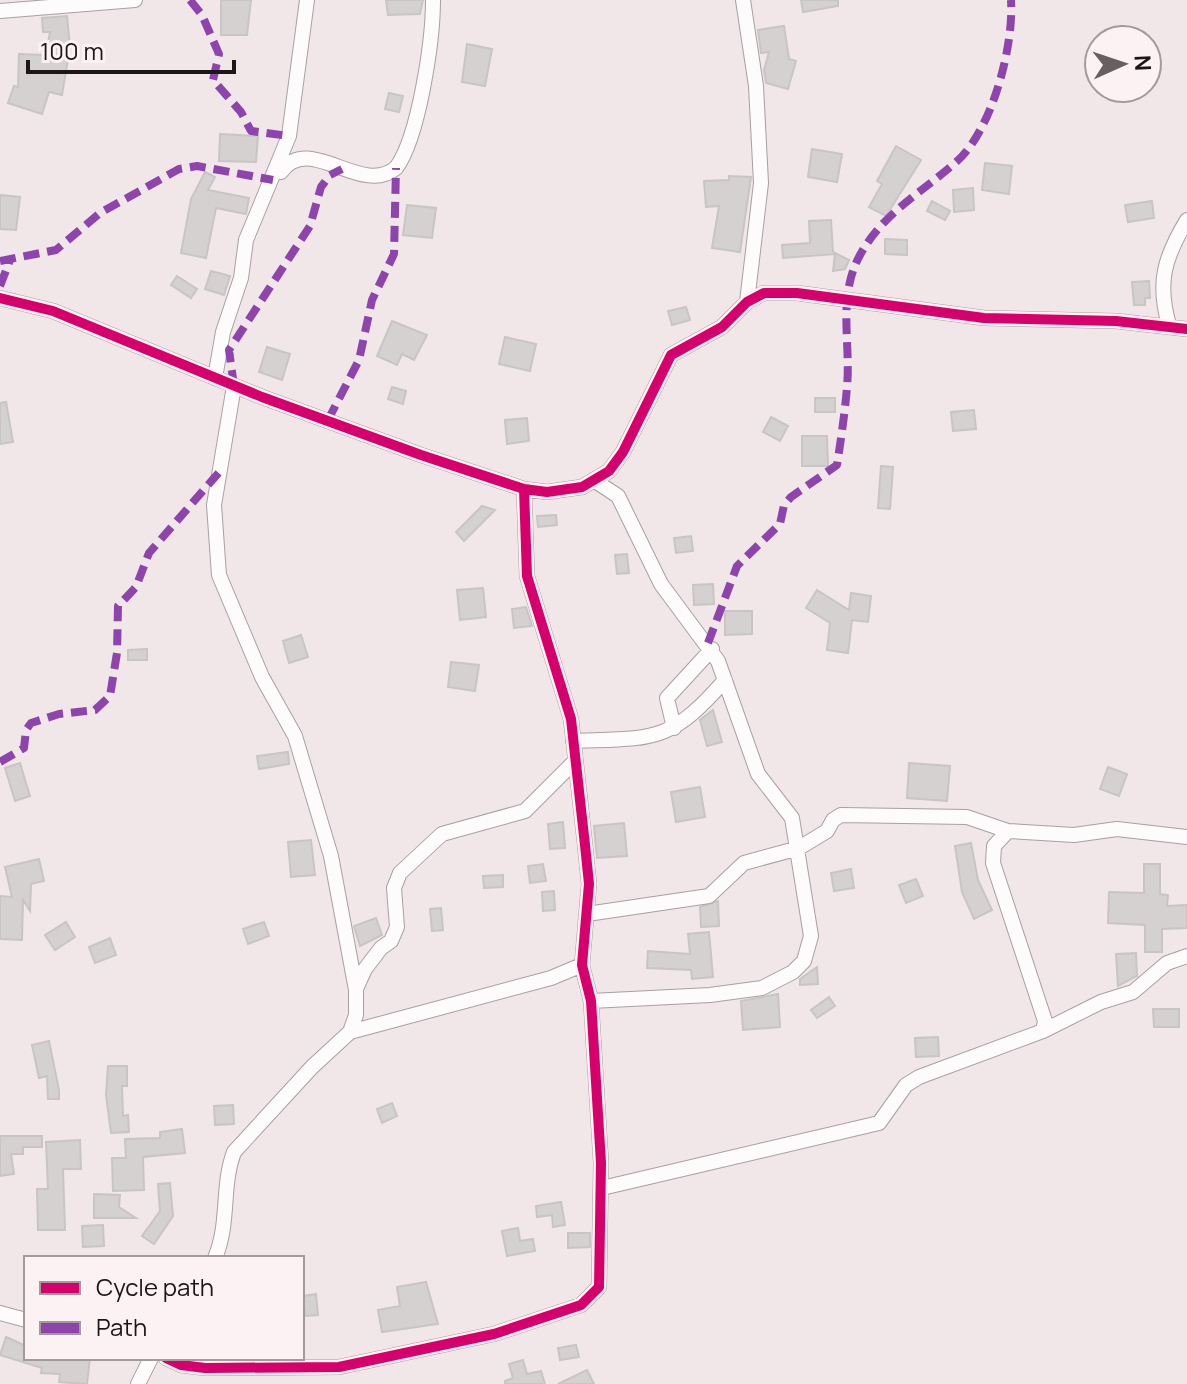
<svg xmlns="http://www.w3.org/2000/svg" width="1187" height="1384" font-family="Manrope,sans-serif">
<style>
.building{fill:#d4d1d0;stroke:#c8c5c4;stroke-width:2}
.lines{fill:none;stroke-linecap:round;stroke-linejoin:round}
.street-casing{stroke:#a8a0a1;stroke-width:16}
.street{stroke:#fdfbfc;stroke-width:14}
.quiet{stroke:#8e44ad;stroke-width:8;stroke-dasharray:16 8;stroke-linecap:butt}
.cycleway-casing{stroke:#fdf2f3;stroke-width:15}
.cycleway{stroke:#d6006c;stroke-width:10}
</style>
<rect width="100%" height="100%" fill="#f1e6e8"/>
<path class="building" d="M221,0H251L247,35H221Z
M386,0H423L420,14L388,15Z
M801,0H838V6L803,12Z
M67,16L70,47L62,95L49,92L42,114L8,103L14,86L18,87L19,54L46,55L50,32H43L42,18Z
M784,26L789,59L796,61L788,89L766,83L764,70L769,52L761,53L758,30Z
M467,44L492,49L485,86L462,82Z
M389,93L403,96L399,112L385,109Z
M220,134L258,136L256,162L219,161Z
M896,146L921,160L886,216L869,207L882,184L877,181Z
M812,149L842,154L837,182L808,177Z
M985,163L1012,166L1009,194L982,190Z
M205,172L215,177L208,190L249,198L246,214L216,208L206,258L181,253L191,199Z
M729,176L751,177L740,252L712,248L719,206L706,207L704,181L729,180Z
M973,188L974,210L954,212L953,190Z
M0,195L20,197L16,230L0,229Z
M932,201L950,211L945,220L927,211Z
M1152,201L1154,218L1128,222L1125,205Z
M407,205L436,208L432,238L403,235Z
M831,220L833,252L849,260L845,269L833,271L835,254L783,258L782,245L810,243L809,221Z
M885,239L907,240V255L885,254Z
M211,271L230,276L224,295L205,289Z
M177,276L197,289L191,298L171,285Z
M1149,281L1150,298H1145V305H1134L1132,282Z
M686,307L690,320L672,325L668,311Z
M392,321L427,335L414,360L402,354L397,365L377,356Z
M505,337L536,344L530,371L499,364Z
M267,347L290,354L282,380L259,372Z
M392,387L406,391L403,404L388,399Z
M815,398H835V412H815Z
M6,402L13,442L0,444V403Z
M974,410L976,429L953,431L951,412Z
M771,417L788,426L780,441L763,432Z
M527,418L529,441L507,444L505,420Z
M802,436H827L828,466H802Z
M881,466L893,467L890,509L878,508Z
M482,506L495,510L464,541L456,532Z
M556,515L557,525L538,527L537,516Z
M691,536L693,551L676,553L674,538Z
M627,554L629,573L617,574L615,555Z
M713,584L714,604L694,605L693,585Z
M483,588L486,617L460,620L457,590Z
M817,590L849,610L851,593L871,596L868,622L852,620L848,653L827,650L830,623L806,608Z
M526,607L532,626L514,628L512,609Z
M725,611H752V634L725,635Z
M301,635L308,657L289,663L283,641Z
M147,649V660H128V650Z
M451,662L479,665L475,691L448,687Z
M713,710L722,742L707,746L700,720Z
M288,752L289,764L259,769L257,756Z
M20,763L30,796L15,801L5,768Z
M909,763L950,766L947,801L907,798Z
M1108,767L1127,774L1119,796L1100,789Z
M700,787L705,817L676,822L671,792Z
M563,822L565,848L550,849L548,824Z
M624,823L627,856L597,858L594,826Z
M311,840L315,875L291,877L288,842Z
M971,843L978,880L992,910L974,919L962,892L955,846Z
M39,859L44,881L31,884L30,911L23,900L22,940L0,939V896L12,897L5,867Z
M543,864L546,881L530,883L528,866Z
M1144,864H1160V894L1168,895L1167,906L1187,905V928L1162,929V952H1145V925L1108,923L1109,892L1144,893Z
M851,869L854,888L834,891L831,873Z
M503,875V887L484,888L483,876Z
M916,879L923,896L906,903L899,885Z
M554,891L555,910L543,911L542,892Z
M718,901L719,926L701,927L700,907Z
M441,908L443,930L432,931L430,909Z
M376,918L382,935L360,946L354,926Z
M66,922L75,937L55,950L45,935Z
M264,922L269,936L248,944L243,929Z
M709,932L713,977L692,979L691,970L647,968L648,951L690,954L688,934Z
M110,938L116,955L95,963L89,947Z
M1136,953L1137,976L1118,986L1116,954Z
M817,967L818,984L800,985V979Z
M778,994L780,1027L743,1030L741,1001Z
M829,997L835,1006L817,1018L811,1010Z
M1153,1009H1179V1027H1154Z
M938,1037L939,1056L916,1057L915,1038Z
M49,1041L59,1090V1099H48L47,1076L39,1078L32,1045Z
M108,1066H127V1086H122L123,1116L128,1115L129,1132L111,1133L106,1095Z
M392,1103L397,1116L382,1123L377,1109Z
M233,1105L234,1124L215,1125L214,1106Z
M182,1129L185,1153L143,1157L144,1190L113,1191L112,1158H126L125,1139L160,1138V1132Z
M0,1136H42V1147H23V1154H11L14,1174L0,1176Z
M80,1140L81,1169H63L65,1230H38L37,1189H48L46,1142Z
M170,1183L173,1216L154,1244L142,1236L160,1211L158,1184Z
M94,1194L120,1195L119,1207L136,1218H94Z
M561,1202L565,1225L553,1227L552,1215L537,1217L536,1206Z
M103,1225L104,1246L83,1247L82,1226Z
M518,1228L520,1241L533,1239L535,1251L507,1256L502,1231Z
M568,1233H590V1247L568,1248Z
M426,1282L438,1324L382,1332L378,1310L400,1306L397,1287Z
M316,1294L318,1315L305,1316L303,1296Z
M6,1337L26,1346V1358H90L87,1384L59,1382L60,1374L41,1373L42,1368L0,1355Z
M576,1345L579,1357L560,1360L558,1348Z
M523,1360L527,1374L541,1371L545,1384H505V1381L513,1378L509,1364Z
M587,1370L594,1384H558Z"/>
<g class="lines">
<defs>
<path id="street" d="M743,0L756,86L761,183L747,302
M0,11L135,0
M281,172C309,132 361,197 396,168C419,137 433,40 433,0
M0,298L53,311L262,397L421,455L524,489L547,492L582,487L609,471L623,452L671,355L722,327L747,302L764,293H797L984,318L1116,321L1187,329
M1169,325C1157,283 1164,258 1187,220
M215,378L223,332L241,278L246,240L289,136L307,0
M234,386L214,505L219,575L262,677L295,736L331,856L356,990V1015L350,1032
M674,728L667,698L712,649
M573,741C654,738 669,744 725,680
M587,914L709,896L744,863L799,848L827,831L833,820L841,815L967,817L1008,831
M356,989L365,969L381,948L391,941L397,927L394,888L400,873L442,834L525,811L575,761
M591,1001L710,995L762,988L793,972L804,961L811,936L792,818L758,774L718,661L661,584L618,496L595,481
M1043,1031L1101,1002L1133,992L1167,963L1187,956
M602,1188L879,1123L906,1085L919,1077L1043,1031L1045,1021L993,863L994,846L1008,831L1074,835L1117,829L1187,837
M215,1258C230,1222 221,1187 234,1152L312,1067L350,1032L551,978L582,965
M0,1313L26,1320
M166,1358L181,1365L205,1368L339,1367L494,1334L581,1305L599,1287L601,1163L591,1001L582,965L589,884L585,845L571,719L527,576L524,489
M138,1384L151,1358"/>
</defs>
<use href="#street" class="street-casing"/>
<use href="#street" class="street"/>
<path class="quiet" d="M190,0L202,15L219,54L213,80L241,112L251,131L289,136
M0,261L56,250L100,213L179,169L197,166L273,180
M0,286L10,260
M234,386L229,350L310,226L321,187L330,175L342,169
M328,420L359,360L372,300L394,254L396,168
M708,643L737,566L780,524L784,505L791,497L837,465C841,439 845,412 847,387C851,342 837,297 860,255C883,213 921,193 955,163C992,132 1014,46 1011,0
M0,762L24,748L26,730L31,723L59,714L95,710L110,696L117,653L118,606L136,587L149,553L221,470"/>
<defs>
<path id="cycleway" d="M0,298L53,311L262,397L421,455L524,489L547,492L582,487L609,471L623,452L671,355L722,327L747,302L764,293H797L984,318L1116,321L1187,329
M166,1358L181,1365L205,1368L339,1367L494,1334L581,1305L599,1287L601,1163L591,1001L582,965L589,884L585,845L571,719L527,576L524,489"/>
</defs>
<use href="#cycleway" class="cycleway-casing"/>
<use href="#cycleway" class="cycleway"/>
</g>
<rect x="24" y="1256" width="280" height="104" fill="#fdf2f3" stroke="#a39a9b" stroke-width="2"/>
<rect x="40" y="1282" width="40" height="12" fill="#d6006c" stroke="#a39a9b" stroke-width="2"/>
<text x="96" y="1296" font-size="24" fill="#1d1617">Cycle path</text>
<rect x="40" y="1322" width="40" height="12" fill="#8e44ad" stroke="#a39a9b" stroke-width="2"/>
<text x="96" y="1336" font-size="24" fill="#1d1617">Path</text>
<g transform="translate(1123 64) rotate(87)"><circle r="38" fill="#fdf2f3" stroke="#a39a9b" stroke-width="2"/>
<path d="M0-6L14 30L0 20L-14 30Z" fill="#675f60"/>
<text y="-12" font-size="22" font-weight="bold" text-anchor="middle" fill="#1d1617">N</text>
</g>
<path d="M28 60v12h206v-12" fill="none" stroke="#1d1617" stroke-width="4"/>
<text x="40" y="60" font-size="24" fill="#1d1617" stroke="#fdf2f3" stroke-width="6" paint-order="stroke">100 m</text>
</svg>
